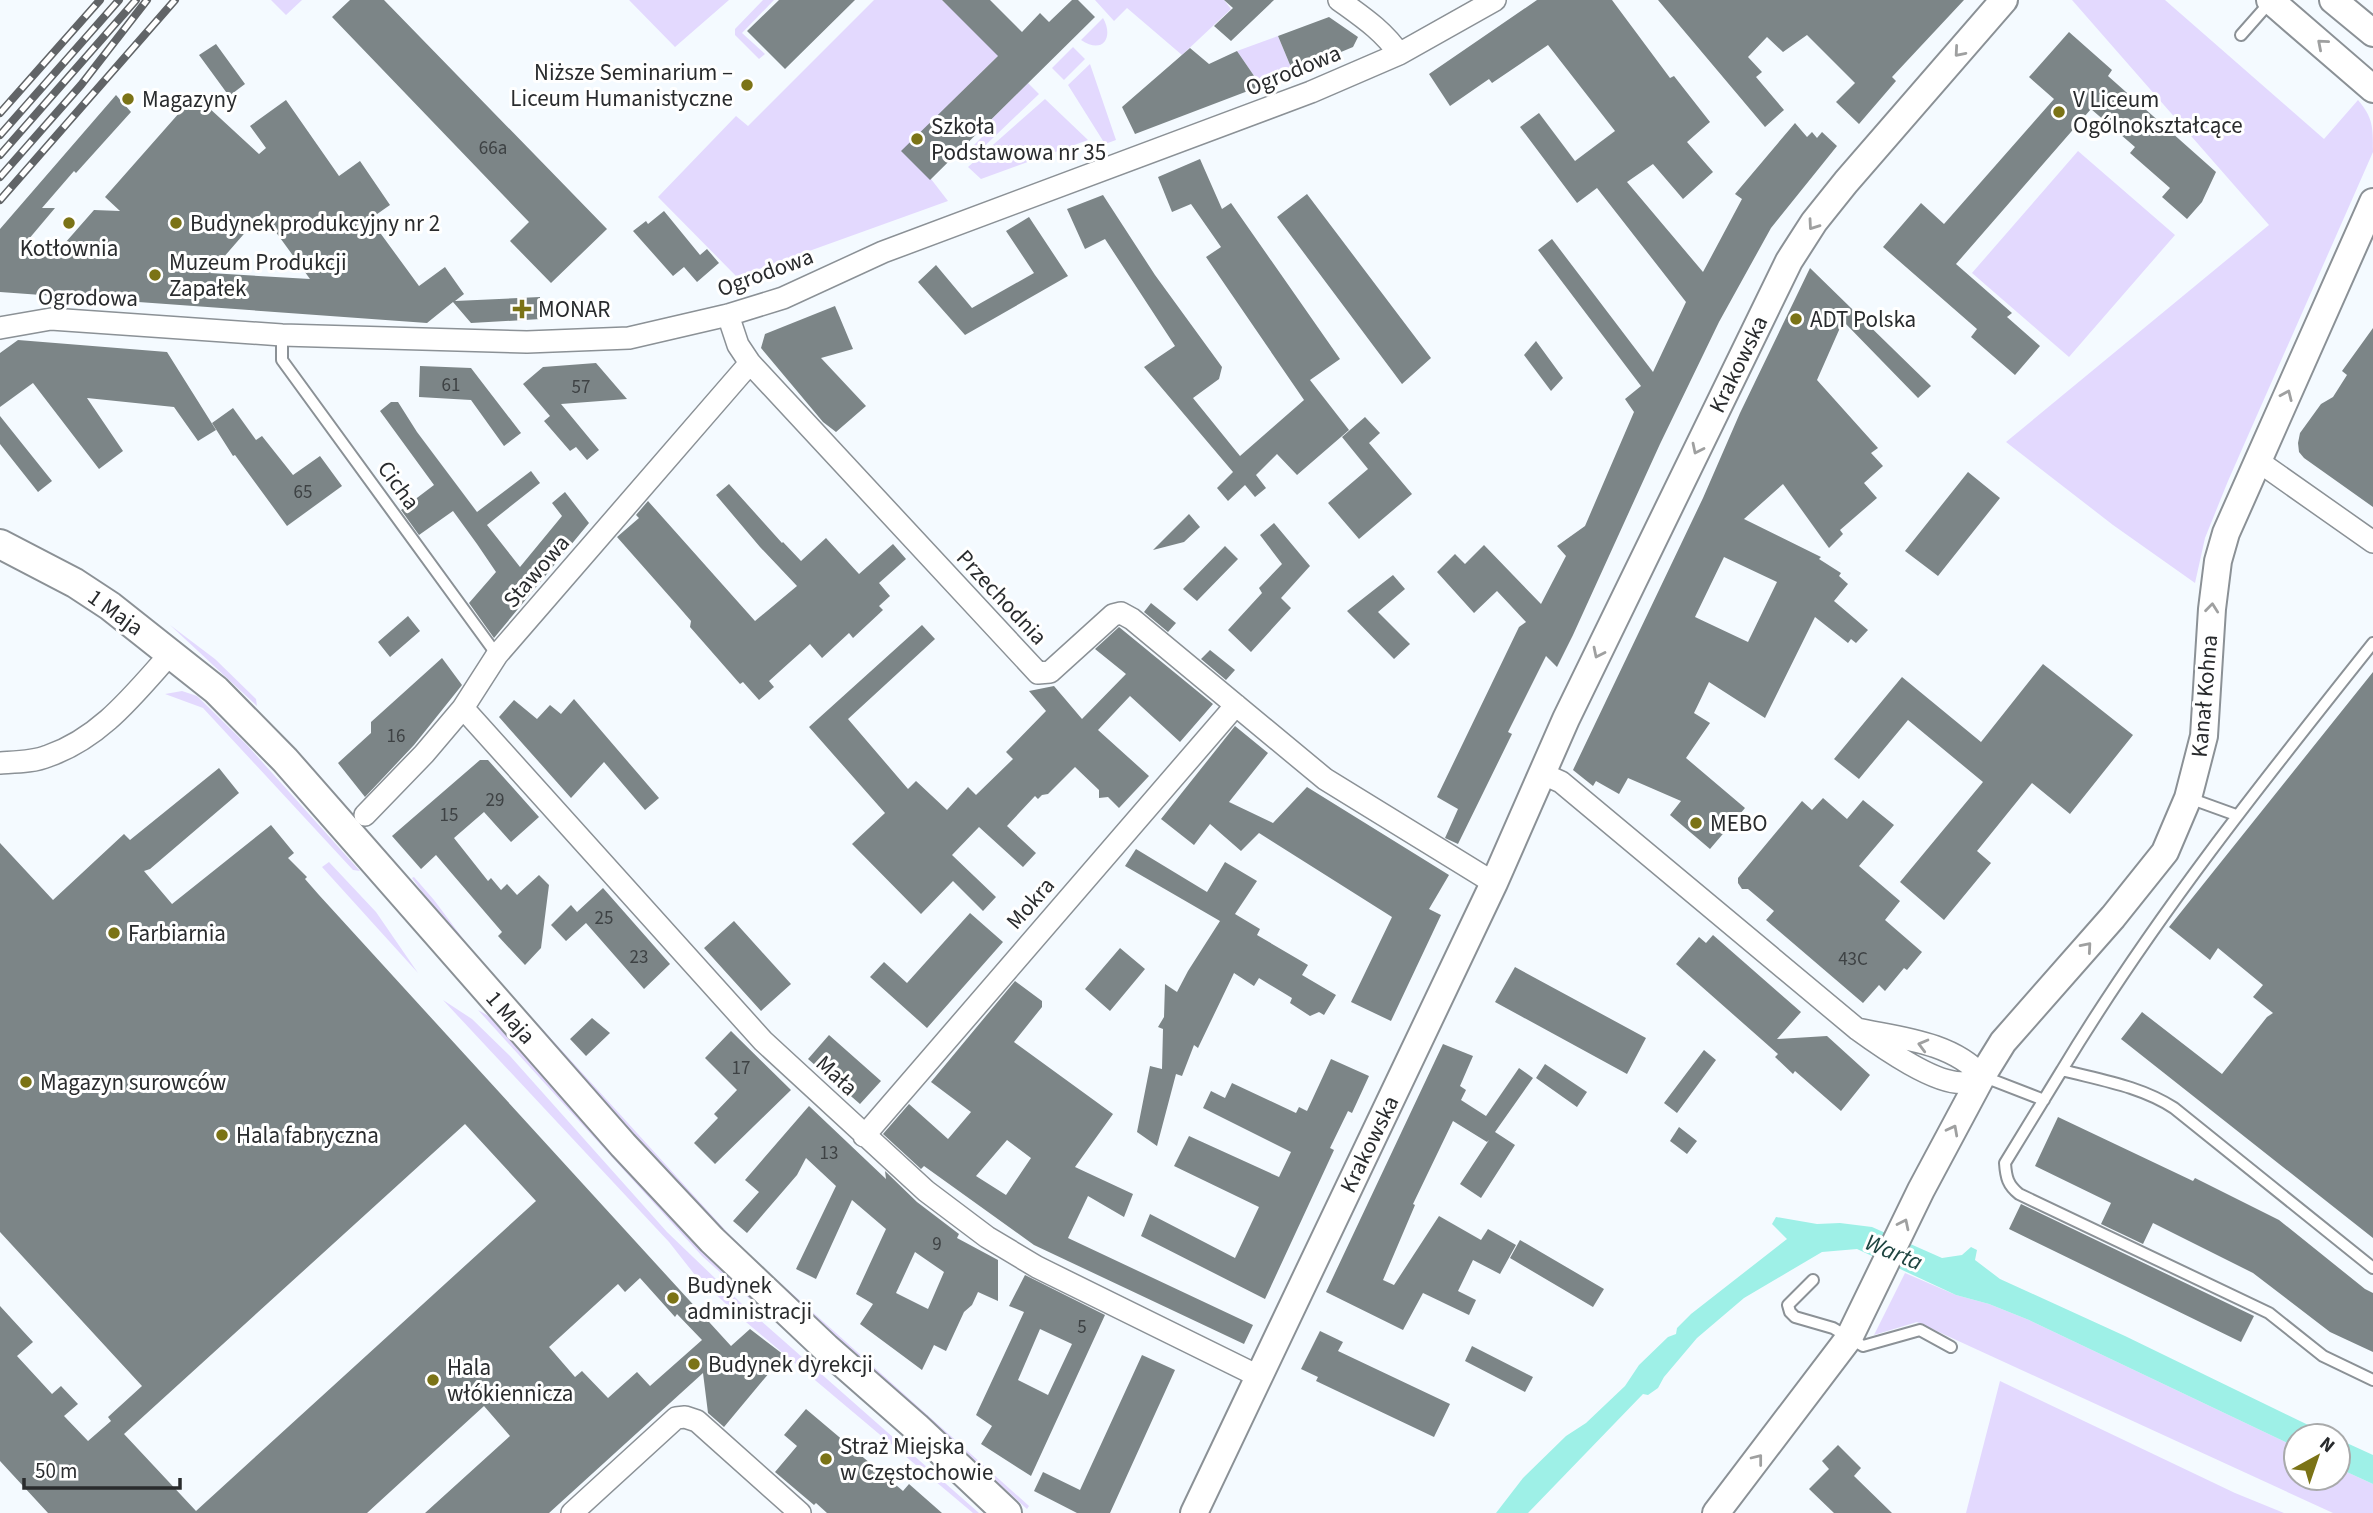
<svg xmlns="http://www.w3.org/2000/svg" width="2373" height="1513" font-family="'Source Sans 3',sans-serif">
<style>
.green{fill:#e3d9fe}
.water{fill:#9ef0e7}
.building{fill:#7c8587;fill-rule:evenodd}
.lines{fill:none;stroke-linecap:round;stroke-linejoin:round}
.service-casing{stroke:#8b9196;stroke-width:14}
.minor-casing{stroke:#8b9196;stroke-width:24}
.tertiary-casing{stroke:#8b9196;stroke-width:30}
.secondary-casing{stroke:#8b9196;stroke-width:32}
.service{stroke:#fff;stroke-width:10}
.minor{stroke:#fff;stroke-width:21}
.tertiary{stroke:#fff;stroke-width:26}
.secondary{stroke:#fff;stroke-width:28}
.rail-casing{stroke:#616467;stroke-width:8}
.rail{stroke:#fff;stroke-width:5;stroke-dasharray:16;stroke-linecap:butt}
.oneway{stroke:#9fa0a0}
.poi-dot{fill:#7b7316;stroke:#fff;stroke-width:2.5}
.labels{text-anchor:middle;stroke-width:6;stroke-linejoin:round;paint-order:stroke}
.number-label{font-size:19px;fill:#3e4244}
.street-label{font-size:23px;fill:#292b2d;stroke:#fff}
.poi-label{font-size:23px;fill:#292b2d;stroke:#fff;text-anchor:start}
.water-label{font-size:24px;font-style:italic;fill:#1e4541;stroke:#fff}
</style>
<rect width="100%" height="100%" fill="#f4faff"/>
<path class="green" d="M271,0H302L286,15Z
M629,0H729L675,47Z
M763,0H774L742,33L765,54L759,59L735,35V29Z
M874,0H942L1000,54L902,151L931,179L948,201L737,277L658,197L736,116L748,126Z
M1095,0H1224L1231,9L1182,55L1127,8L1114,21Z
M2072,0H2165L2324,139L2358,100C2373,118 2373,126 2373,152L2228,481L2205,538L2195,583L2113,525L2006,442L2269,225Z
M1103,18C1114,37 1103,55 1081,40Z
M1278,36L1293,72L1261,86L1237,51Z
M1073,47L1085,59L1064,80L1052,68Z
M1090,64L1116,140L1105,144L1068,85Z
M1028,83L1039,94L970,160L965,154L984,135L980,131Z
M1045,99L1088,140L981,179L968,167Z
M2078,151L2175,235L2069,357L1972,273Z
M170,625L215,659L256,699L257,706Z
M182,691L197,696L247,745L360,871L353,870L203,708L165,694Z
M329,862L376,912L418,973L322,867Z
M414,877L434,900L476,956L727,1232L758,1263L1029,1506L1027,1509L726,1237L637,1142L441,918L412,878Z
M443,1000L472,1019L510,1056L667,1232L743,1305L979,1513H973L740,1317L695,1275L669,1242Z
M478,1010L494,1019L703,1250L740,1287L890,1421L888,1423L702,1256Z
M1905,1273L1956,1295L1989,1304L2029,1320L2296,1447V1478H2338V1468L2373,1484V1513H2333L1917,1322L1874,1335Z
M2000,1381L2235,1493L2284,1513H1966Z"/>
<path class="water" d="M1776,1217L1817,1224L1840,1223L1872,1227L1942,1258L1962,1255L1971,1247L1977,1250L1975,1260L2000,1279L2125,1336L2331,1436H2296V1447L2029,1320L1989,1304L1956,1295L1857,1249L1822,1252L1744,1298L1697,1338L1664,1377L1658,1388L1648,1395L1643,1394L1528,1513H1496L1523,1478L1566,1436L1586,1423L1625,1386L1639,1365L1668,1337L1676,1334L1677,1328L1691,1314L1787,1239L1772,1224Z
M2338,1439L2373,1455V1484L2338,1468Z"/>
<path class="building" d="M350,0H384L607,229L551,283L510,241L529,222L332,17Z
M779,0H855L785,69L747,31Z
M942,0H990L1022,32L1040,13L1049,22L1072,0H1078L1095,17L930,180L901,151L998,56Z
M1224,0H1274L1231,41L1214,26L1233,8Z
M1537,0H1612L1670,78L1674,76L1710,122L1687,142L1713,172L1683,199L1653,164L1627,182L1703,272L1742,199L1735,194L1795,123L1807,137L1812,132L1817,138L1822,132L1837,146L1771,228L1719,322L1660,444L1573,635L1557,667L1546,656L1508,732L1512,734L1458,844L1445,838L1458,809L1437,797L1519,627L1526,622L1497,591L1474,613L1437,572L1455,554L1465,564L1484,545L1541,604L1566,556L1557,546L1585,526L1634,412L1625,399L1641,386L1538,250L1552,239L1653,372L1686,302L1597,188L1577,203L1520,127L1539,113L1575,161L1615,131L1548,45L1492,83L1489,79L1450,106L1429,74Z
M1658,0H1964L1892,77L1896,81L1859,124L1836,102L1855,83L1807,35L1783,52L1767,37L1748,57L1762,72L1756,77L1784,110L1765,127Z
M1329,17L1358,37L1353,47L1293,72L1278,36Z
M2069,32L2112,70L2108,76L2216,172L2202,202L2187,219L2162,197L2170,188L2130,153L2135,147L2091,109L1956,264L2012,313L2007,317L2040,346L2015,375L1971,337L1977,329L1883,247L1921,203L1944,224L2054,99L2029,77Z
M216,44L245,84L229,96L199,55Z
M1190,48L1209,64L1237,51L1261,86L1135,134L1122,107Z
M116,95L131,112L76,173L74,171L42,208H55L28,240L51,259L94,210L120,211L105,197L195,95L259,154L266,148L250,126L286,100L339,176L360,161L390,205L370,219L419,286L445,267L464,294L455,301L540,297L541,319L471,323L453,302L427,323L0,292V229ZM262,213L310,279L210,273Z
M1200,159L1222,209L1231,203L1340,359L1310,380L1349,430L1297,475L1277,454L1256,475L1266,488L1255,497L1245,485L1228,501L1217,488L1233,472L1144,367L1175,346L1105,239L1085,249L1067,209L1103,195L1155,275L1222,367L1219,379L1193,398L1240,456L1304,400L1206,257L1221,247L1191,204L1172,212L1158,177Z
M1307,194L1431,358L1402,384L1277,217Z
M664,211L700,255L707,249L719,263L697,282L684,267L673,276L633,231L646,221L648,224Z
M1029,217L1068,276L965,335L918,282L936,265L972,308L1034,273L1006,231Z
M1810,268L1931,386L1918,398L1843,321L1817,380L1878,448L1871,453L1883,466L1864,483L1877,498L1840,530L1843,534L1829,548L1783,484L1744,519L1821,557L1819,559L1841,573L1839,576L1848,584L1834,601L1868,630L1856,643L1851,639L1848,643L1815,617L1765,718L1709,682L1694,713L1710,723L1686,758L1745,808L1710,849L1670,815L1681,801L1628,778L1619,794L1596,781L1593,786L1573,770L1703,498L1740,413ZM1724,557L1777,582L1748,642L1695,617Z
M835,306L853,349L821,358L866,406L836,432L823,422L761,348L765,334Z
M2373,328V507L2304,458L2299,452L2298,443L2300,433L2321,404L2333,397L2347,375L2342,371Z
M18,340L167,352L216,430L198,441L174,407L87,398L123,451L99,469L33,383L0,407V353Z
M1536,341L1563,378L1551,391L1524,355Z
M596,363L627,399L561,404L599,450L587,460L576,447L570,451L544,421L550,416L523,384L543,367Z
M420,366L471,368L521,433L504,446L471,400L419,397Z
M391,402H398L417,432L477,512L531,471L540,483L487,525L520,567L562,516L552,503L565,492L589,523L494,638L469,603L496,572L477,544L453,511L419,535L401,510L434,485L380,411Z
M233,408L256,440L262,436L293,475L320,456L342,486L287,526L235,455L233,456L212,423Z
M0,416L52,481L38,492L0,444Z
M1365,417L1380,433L1369,443L1412,494L1359,539L1328,503L1368,469L1342,437Z
M1968,472L2000,498L1938,576L1905,551Z
M729,484L782,543L783,542L801,561L826,538L859,574L893,544L906,559L879,583L890,596L879,606L883,610L853,638L849,633L822,658L810,644L769,681L774,687L759,700L743,682L740,684L690,627L691,621L678,606L617,537L639,518L636,515L648,501L755,621L797,586L760,547L716,495Z
M1189,514L1200,527L1184,542L1153,550Z
M1274,523L1310,566L1281,598L1291,608L1251,652L1228,630L1262,593L1259,588L1282,564L1260,535Z
M1225,546L1238,559L1197,601L1183,589Z
M1393,575L1405,589L1378,612L1410,644L1394,659L1347,611Z
M1151,603L1176,623L1168,632L1144,612Z
M408,616L420,631L390,657L378,642Z
M922,625L935,639L848,719L908,789L916,781L947,810L968,787L976,795L1013,759L1006,752L1046,711L1029,691L1054,686L1082,719L1126,674L1095,649L1119,627L1213,704L1180,742L1130,696L1098,730L1149,776L1119,808L1108,797L1099,798V790L1075,767L1048,794L1042,795L1038,799L1035,796L1007,826L1036,853L1023,867L979,827L952,855L996,897L983,911L953,881L921,914L852,844L885,813L809,727Z
M1210,650L1235,670L1226,680L1201,659Z
M442,658L462,685L414,745L365,797L338,763L371,733V722Z
M2043,664L2133,735L2070,814L2032,783L1977,851L1991,863L1944,920L1900,882L1983,782L1908,720L1859,779L1834,759L1902,677L1981,742Z
M2373,672V1238L2121,1039L2142,1012L2222,1074L2267,1017L2273,1013L2253,997L2263,985L2218,948L2210,960L2169,927Z
M574,699L659,798L645,810L604,762L571,798L499,717L514,700L537,719L550,705L561,714Z
M1235,726L1268,753L1229,802L1273,823L1307,787L1449,875L1429,909L1441,915L1391,1021L1351,1002L1392,917L1259,833L1241,851L1210,824L1194,845L1161,819Z
M480,760H488L539,817L511,842L484,812L454,838L488,881L491,878L501,890L507,884L517,895L539,875L549,885L541,948L525,965L498,936L502,932L436,855L421,869L392,836Z
M219,768L239,793L150,869L144,871L172,904L271,825L294,853L288,858L307,877L305,879L319,895L731,1346L750,1329L784,1355L724,1427L708,1413L703,1373L549,1513H425L510,1436L484,1406L367,1513H48L0,1461V1306L33,1342L17,1356L52,1394L61,1386L78,1404L64,1416L88,1441L111,1421L108,1417L142,1386L0,1232V843L53,900L124,834L130,840ZM465,1124L536,1201L196,1511L124,1434ZM640,1278L675,1317L677,1314L702,1340L650,1386L637,1372L608,1398L582,1371L575,1377L549,1347L618,1284L625,1292Z
M1823,798L1847,819L1863,800L1894,825L1859,866L1900,901L1885,920L1922,952L1907,970L1904,968L1885,991L1879,985L1863,1003L1766,920L1774,911L1748,889H1742L1738,883V878L1802,801L1812,810Z
M1136,849L1207,892L1225,862L1257,881L1235,914L1260,929L1257,935L1308,965L1302,975L1336,995L1324,1015L1319,1012L1310,1016L1290,1003L1292,998L1259,978L1254,986L1234,973L1198,1048L1194,1045L1182,1076L1176,1074L1157,1146L1137,1132L1150,1066L1162,1069L1163,1029L1158,1027L1164,1017L1165,984L1177,992L1188,971L1220,921L1125,866Z
M603,888L670,964L644,989L586,923L566,941L551,925L571,905L577,912Z
M970,913L1003,942L927,1028L870,977L884,962L907,983Z
M734,921L791,984L761,1011L704,948Z
M1713,935L1801,1012L1777,1039L1827,1036L1870,1075L1841,1111L1795,1071L1793,1074L1775,1057L1778,1054L1676,964L1699,937L1706,943Z
M1120,948L1145,969L1110,1011L1085,989Z
M1515,967L1646,1038L1627,1074L1495,1002Z
M1015,981L1042,1001V1007L1014,1042L1113,1114L1075,1167L1133,1194L1124,1217L1088,1196L1068,1238L1253,1325L1244,1344L1034,1245L924,1166L921,1169L883,1134L909,1104L948,1139L971,1112L931,1082ZM1007,1140L1031,1158L1006,1195L976,1176Z
M592,1018L610,1033L586,1056L570,1039Z
M731,1031L791,1090L715,1164L694,1143L718,1118L714,1114L737,1090L705,1058Z
M829,1035L881,1081L860,1104L808,1059Z
M1443,1044L1473,1056L1460,1086L1466,1090L1461,1100L1486,1116L1519,1068L1533,1078L1495,1132L1515,1145L1481,1198L1460,1184L1489,1140L1487,1142L1453,1121L1413,1204L1415,1205L1383,1280L1394,1285L1439,1216L1481,1240L1488,1229L1516,1245L1500,1274L1473,1260L1458,1291L1476,1300L1469,1315L1423,1293L1403,1330L1326,1292Z
M1704,1050L1716,1060L1677,1113L1664,1103Z
M1331,1059L1369,1076L1352,1113L1348,1111L1330,1148L1334,1150L1265,1299L1141,1236L1150,1214L1235,1258L1259,1207L1174,1166L1189,1136L1279,1177L1291,1152L1203,1108L1211,1091L1225,1098L1232,1083L1296,1113L1299,1107L1307,1111Z
M1545,1064L1587,1092L1577,1107L1536,1078Z
M809,1106L886,1179L885,1171L917,1202L959,1234L957,1238L998,1260V1301L978,1292L972,1305L964,1312L946,1351L934,1345L922,1370L860,1324L873,1304L856,1294L886,1229L852,1200L816,1279L796,1269L836,1186L806,1158L797,1175L747,1233L733,1221L759,1192L745,1180ZM915,1252L944,1272L928,1309L896,1293Z
M2058,1117L2193,1181L2195,1178L2279,1220L2365,1289L2373,1293V1352L2330,1332L2253,1273L2153,1223L2143,1244L2101,1224L2111,1203L2035,1166Z
M1679,1127L1697,1141L1687,1154L1670,1141Z
M2021,1204L2254,1316L2241,1342L2009,1229Z
M1520,1240L1604,1289L1593,1307L1510,1258Z
M1025,1275L1105,1315L1031,1476L981,1444L992,1426L976,1415L1024,1312L1009,1306ZM1040,1329L1072,1344L1048,1395L1018,1380Z
M1320,1331L1343,1342L1338,1351L1450,1404L1434,1437L1316,1381L1318,1377L1301,1369Z
M1472,1346L1533,1377L1525,1392L1465,1361Z
M1142,1355L1175,1370L1110,1513H1077L1034,1491L1043,1472L1080,1490Z
M806,1409L903,1491L909,1484L942,1513H827L816,1503L814,1505L775,1472L797,1446L784,1435Z
M1838,1445L1861,1468L1854,1476L1892,1513H1834L1809,1489L1829,1469L1822,1461Z"/>
<g class="lines">
<defs>
<path id="service" d="M2241,35L2271,1
M282,335V360L497,655
M2189,798L2236,815
M2062,1070C2153,919 2263,781 2373,643
M1982,1076L2044,1100
M2373,1268L2174,1108C2140,1086 2100,1080 2062,1070L2005,1163C2006,1178 2008,1185 2019,1194L2269,1313L2323,1356L2373,1380
M1813,1280L1788,1305L1790,1312L1795,1317L1833,1328L1863,1346L1920,1330L1951,1347"/>
<path id="minor" d="M1339,0C1361,16 1384,31 1399,54
M728,315L738,345L750,363L1038,673L1050,672L1113,615L1121,613L1132,619L1325,779L1494,883
M0,328L51,319L282,335L527,342L629,338L728,315L783,298L883,252L1311,92L1399,54L1495,0
M2258,461L2373,542
M463,708L763,1041L926,1191L987,1237L1037,1267L1258,1376
M0,763C15,762 34,762 48,756C101,738 135,693 171,653
M1541,773L1561,782L1857,1029C1879,1045 1939,1088 1967,1082C1971,1082 1977,1078 1982,1076C1952,1042 1899,1038 1857,1029
M365,815L424,754L463,708L497,655L750,363
M864,1136L1236,705
M572,1513L676,1418L685,1417L697,1421L800,1513"/>
<path id="tertiary" d="M2270,0L2373,89
M2333,0L2373,33
M1194,1513L1494,883L1566,719L1789,261L1814,222L1846,182L2004,0
M1716,1513L1849,1338L1921,1190L1982,1076L2003,1042L2113,917L2165,852L2188,798L2204,736L2212,609L2218,561L2226,533L2373,202"/>
<path id="secondary" d="M0,544L75,583L110,606L216,690L285,760L623,1145L712,1240L826,1348L916,1427L1007,1513"/>
</defs>
<use href="#service" class="service-casing"/>
<use href="#minor" class="minor-casing"/>
<use href="#tertiary" class="tertiary-casing"/>
<use href="#secondary" class="secondary-casing"/>
<use href="#service" class="service"/>
<use href="#minor" class="minor"/>
<use href="#tertiary" class="tertiary"/>
<use href="#secondary" class="secondary"/>
<defs>
<path id="rail" d="M0,113L100,0
M0,135L119,0
M0,155L136,0
M0,177L81,85L147,0
M0,200L175,0"/>
</defs>
<use href="#rail" class="rail-casing"/>
<use href="#rail" class="rail"/>
</g>
<defs><path id="oneway-chevron" d="M-2-3.5L2.5 0L-2 3.5" fill="none" stroke-width="1.6" stroke-linecap="round" stroke-linejoin="round" transform="scale(1.75)"/></defs>
<g class="oneway">
<use href="#oneway-chevron" transform="translate(2322 44) rotate(-139)"/>
<use href="#oneway-chevron" transform="translate(1959 52) rotate(131)"/>
<use href="#oneway-chevron" transform="translate(1813 225) rotate(125)"/>
<use href="#oneway-chevron" transform="translate(2287 395) rotate(-66)"/>
<use href="#oneway-chevron" transform="translate(1697 449) rotate(116)"/>
<use href="#oneway-chevron" transform="translate(2212 608) rotate(-84)"/>
<use href="#oneway-chevron" transform="translate(1598 653) rotate(116)"/>
<use href="#oneway-chevron" transform="translate(2087 947) rotate(-49)"/>
<use href="#oneway-chevron" transform="translate(1923 1045) rotate(-165)"/>
<use href="#oneway-chevron" transform="translate(1953 1130) rotate(-62)"/>
<use href="#oneway-chevron" transform="translate(1904 1224) rotate(-64)"/>
<use href="#oneway-chevron" transform="translate(1758 1459) rotate(-52)"/>
</g>
<g class="poi-dot">
<circle cx="747" cy="85" r="7"/>
<circle cx="128" cy="99" r="7"/>
<circle cx="2059" cy="112" r="7"/>
<circle cx="917" cy="139" r="7"/>
<circle cx="69" cy="223" r="7"/>
<circle cx="176" cy="223" r="7"/>
<circle cx="155" cy="275" r="7"/>
<path d="M518.5 298.5h7v7h7v7h-7v7h-7v-7h-7v-7h7z"/>
<circle cx="1796" cy="319" r="7"/>
<circle cx="1696" cy="823" r="7"/>
<circle cx="114" cy="933" r="7"/>
<circle cx="26" cy="1082" r="7"/>
<circle cx="222" cy="1135" r="7"/>
<circle cx="673" cy="1298" r="7"/>
<circle cx="694" cy="1364" r="7"/>
<circle cx="433" cy="1380" r="7"/>
<circle cx="826" cy="1459" r="7"/>
</g>
<g class="labels">
<g class="number-label">
<text x="493" y="154">66a</text>
<text x="451" y="391">61</text>
<text x="581" y="393">57</text>
<text x="303" y="498">65</text>
<text x="396" y="742">16</text>
<text x="495" y="806">29</text>
<text x="449" y="821">15</text>
<text x="604" y="924">25</text>
<text x="639" y="963">23</text>
<text x="1853" y="965">43C</text>
<text x="741" y="1074">17</text>
<text x="829" y="1159">13</text>
<text x="937" y="1250">9</text>
<text x="1082" y="1333">5</text>
</g>
<g class="street-label">
<text transform="translate(1293 70) rotate(-22)" y="8">Ogrodowa</text>
<text transform="translate(765 272) rotate(-20)" y="8">Ogrodowa</text>
<text transform="translate(88 297) rotate(1)" y="8">Ogrodowa</text>
<text transform="translate(1738 364) rotate(-64)" y="8">Krakowska</text>
<text transform="translate(399 485) rotate(54)" y="8">Cicha</text>
<text transform="translate(536 571) rotate(-49)" y="8">Stawowa</text>
<text transform="translate(1002 597) rotate(47)" y="8">Przechodnia</text>
<text transform="translate(116 612) rotate(36)" y="8">1 Maja</text>
<text transform="translate(2204 696) rotate(-85)" y="8">Kanał Kohna</text>
<text transform="translate(1030 903) rotate(-49)" y="8">Mokra</text>
<text transform="translate(511 1017) rotate(49)" y="8">1 Maja</text>
<text transform="translate(837 1075) rotate(43)" y="8">Mała</text>
<text transform="translate(1369 1144) rotate(-64)" y="8">Krakowska</text>
</g>
<g class="poi-label">
<text x="733" y="80" text-anchor="end">Niższe Seminarium –<tspan x="733" dy="26">Liceum Humanistyczne</tspan></text>
<text x="142" y="107">Magazyny</text>
<text x="2073" y="107">V Liceum<tspan x="2073" dy="26">Ogólnokształcące</tspan></text>
<text x="931" y="134">Szkoła<tspan x="931" dy="26">Podstawowa nr 35</tspan></text>
<text x="190" y="231">Budynek produkcyjny nr 2</text>
<text x="69" y="256" text-anchor="middle">Kotłownia</text>
<text x="169" y="270">Muzeum Produkcji<tspan x="169" dy="26">Zapałek</tspan></text>
<text x="538" y="317">MONAR</text>
<text x="1810" y="327">ADT Polska</text>
<text x="1710" y="831">MEBO</text>
<text x="128" y="941">Farbiarnia</text>
<text x="40" y="1090">Magazyn surowców</text>
<text x="236" y="1143">Hala fabryczna</text>
<text x="687" y="1293">Budynek<tspan x="687" dy="26">administracji</tspan></text>
<text x="708" y="1372">Budynek dyrekcji</text>
<text x="447" y="1375">Hala<tspan x="447" dy="26">włókiennicza</tspan></text>
<text x="840" y="1454">Straż Miejska<tspan x="840" dy="26">w Częstochowie</tspan></text>
</g>
<g class="water-label">
<text transform="translate(1894 1252) rotate(22)" y="8">Warta</text>
</g>
</g>
<g transform="translate(2317 1457) rotate(40)"><circle r="33" fill="#ffffff" stroke="#a9aaab" stroke-width="2"/>
<path d="M0-5L12 26L0 18L-12 26Z" fill="#7b7316"/>
<text y="-10" font-size="19" font-weight="bold" text-anchor="middle" fill="#292b2d">N</text>
</g>
<path d="M24 1478v10h156v-10" fill="none" stroke="#292b2d" stroke-width="3.5"/>
<text x="35" y="1478" font-size="21" fill="#292b2d" stroke="#ffffff" stroke-width="5" paint-order="stroke">50 m</text>
</svg>
